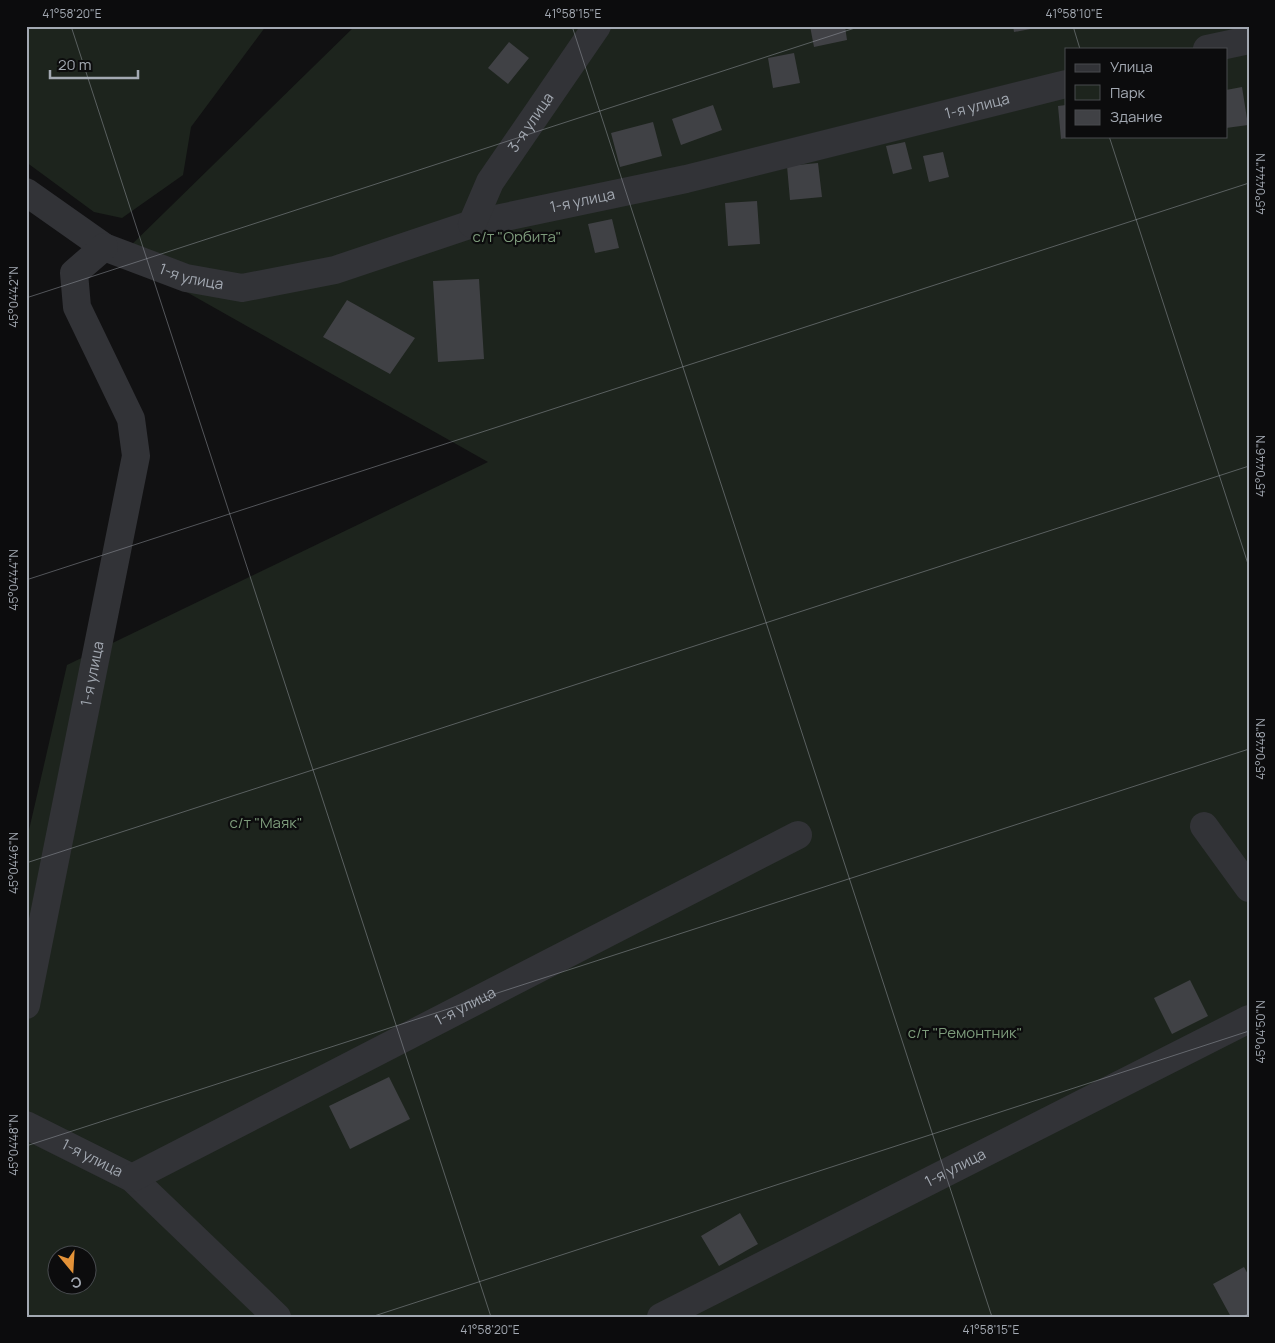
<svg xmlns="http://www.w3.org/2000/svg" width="1275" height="1343" font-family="Manrope,sans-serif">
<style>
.green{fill:#1d241d;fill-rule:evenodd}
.building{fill:#404145}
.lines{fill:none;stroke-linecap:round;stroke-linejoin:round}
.minor{stroke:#323337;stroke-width:28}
.ticks{fill:none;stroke:#a3a9b2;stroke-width:1;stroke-opacity:0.45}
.labels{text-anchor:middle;stroke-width:4.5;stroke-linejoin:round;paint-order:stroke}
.street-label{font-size:15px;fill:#a3a9b2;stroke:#0c0c0d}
.park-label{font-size:15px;fill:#7d9b7b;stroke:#0c0c0d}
.neatline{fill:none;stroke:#a3a9b2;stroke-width:2}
.ticks-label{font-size:12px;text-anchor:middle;fill:#a3a9b2}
</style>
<rect width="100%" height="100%" fill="#111112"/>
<path class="green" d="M26,26H266L191,127L183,175L122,218L94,212L26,162Z
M355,26H1249V1317H26V843L67,665L488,462L121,255ZM1066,49H1226V136H1066ZM58,1256H88V1286H58Z"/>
<path class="building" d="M810,26H845L847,40L814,47Z
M1013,26H1041V27L1014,32Z
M509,42L529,58L508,84L488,68Z
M794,53L800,83L773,88L768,58Z
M1242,87L1248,125L1226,128V90Z
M713,105L722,130L681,145L672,119Z
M1066,105V136L1072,137L1061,139L1058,106Z
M653,122L662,156L620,167L611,133Z
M905,142L912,169L893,174L886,146Z
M943,152L949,177L929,182L923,156Z
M818,163L822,197L790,200L787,166Z
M757,201L760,244L728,246L725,203Z
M612,219L619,248L595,253L588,224Z
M479,279L484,359L438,362L433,281Z
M347,300L415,338L390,374L323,337Z
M1190,980L1208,1016L1172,1034L1154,998Z
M389,1077L410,1119L350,1149L329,1106Z
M740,1213L758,1244L719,1266L701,1236Z
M1244,1267L1249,1276V1316L1231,1317L1213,1284Z"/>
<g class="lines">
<g class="minor">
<path d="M1207,49L1249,40"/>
<path id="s1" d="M26,192L104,247L186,278L242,288L335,270L472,224L686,179L1066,84"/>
<path id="s2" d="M472,224L490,182L597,26"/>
<path d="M1204,826L1249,888"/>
<path id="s3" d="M26,1005L136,456L131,419L77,307L74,273L104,247"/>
<path id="s4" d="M26,1125L132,1178L277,1317"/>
<path id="s5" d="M132,1178L798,835"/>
<path id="s6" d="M661,1317L1249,1019"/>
</g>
</g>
<path class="ticks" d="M71,26L491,1317M572,26L992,1317M1073,26L1080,49M1109,136L1249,567M26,298L861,26M26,580L1249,183M26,863L1249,466M26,1146L1249,749M371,1317L1249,1031M1241,1317L1249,1314"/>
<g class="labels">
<g class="street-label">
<text dy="5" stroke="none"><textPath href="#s1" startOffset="998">1-я улица</textPath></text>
<text dy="5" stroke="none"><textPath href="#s2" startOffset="118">3-я улица</textPath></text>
<text dy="5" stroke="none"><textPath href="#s1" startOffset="592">1-я улица</textPath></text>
<text dy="5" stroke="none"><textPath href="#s1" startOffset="188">1-я улица</textPath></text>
<text dy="5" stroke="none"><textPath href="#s3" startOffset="338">1-я улица</textPath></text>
<text dy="5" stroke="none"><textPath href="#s5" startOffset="375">1-я улица</textPath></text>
<text dy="5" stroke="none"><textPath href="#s4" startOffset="74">1-я улица</textPath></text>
<text dy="5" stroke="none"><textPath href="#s6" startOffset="330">1-я улица</textPath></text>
</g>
<g class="park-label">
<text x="517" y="242">с/т "Орбита"</text>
<text x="266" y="828">с/т "Маяк"</text>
<text x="965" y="1038">с/т "Ремонтник"</text>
</g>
</g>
<rect width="1275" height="1343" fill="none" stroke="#0c0c0d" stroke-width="55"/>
<rect x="1065" y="48" width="162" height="90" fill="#0c0c0d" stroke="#484b4f"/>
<rect x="1075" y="64" width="25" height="8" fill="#323337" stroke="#484b4f"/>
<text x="1110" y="72" font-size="15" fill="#a3a9b2">Улица</text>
<rect x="1075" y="85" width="25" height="15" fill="#1d241d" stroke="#484b4f"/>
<text x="1110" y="98" font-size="15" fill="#a3a9b2">Парк</text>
<rect x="1075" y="110" width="25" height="15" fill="#404145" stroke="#484b4f"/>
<text x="1110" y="122" font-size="15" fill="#a3a9b2">Здание</text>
<g transform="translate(72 1270) rotate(162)"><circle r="24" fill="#0c0c0d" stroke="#484b4f"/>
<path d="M0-4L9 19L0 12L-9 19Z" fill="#e39238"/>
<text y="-8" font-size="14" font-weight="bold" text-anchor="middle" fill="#a3a9b2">С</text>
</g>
<path d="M50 70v8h88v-8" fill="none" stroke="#a3a9b2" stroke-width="2.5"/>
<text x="58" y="70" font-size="15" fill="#a3a9b2" stroke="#0c0c0d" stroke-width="4" paint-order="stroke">20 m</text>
<rect x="28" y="28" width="1220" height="1288" class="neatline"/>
<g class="ticks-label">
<text x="72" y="18">41°58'20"E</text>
<text x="573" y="18">41°58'15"E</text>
<text x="1074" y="18">41°58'10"E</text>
<text transform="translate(1261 184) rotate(-90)" y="4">45°04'44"N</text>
<text transform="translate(14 297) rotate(-90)" y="4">45°04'42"N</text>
<text transform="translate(1261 466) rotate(-90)" y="4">45°04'46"N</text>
<text transform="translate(14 580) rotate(-90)" y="4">45°04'44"N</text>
<text transform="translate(1261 749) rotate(-90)" y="4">45°04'48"N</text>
<text transform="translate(14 863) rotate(-90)" y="4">45°04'46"N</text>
<text transform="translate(1261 1032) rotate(-90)" y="4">45°04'50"N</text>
<text transform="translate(14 1145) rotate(-90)" y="4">45°04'48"N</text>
<text x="490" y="1334">41°58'20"E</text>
<text x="991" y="1334">41°58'15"E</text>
</g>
</svg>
